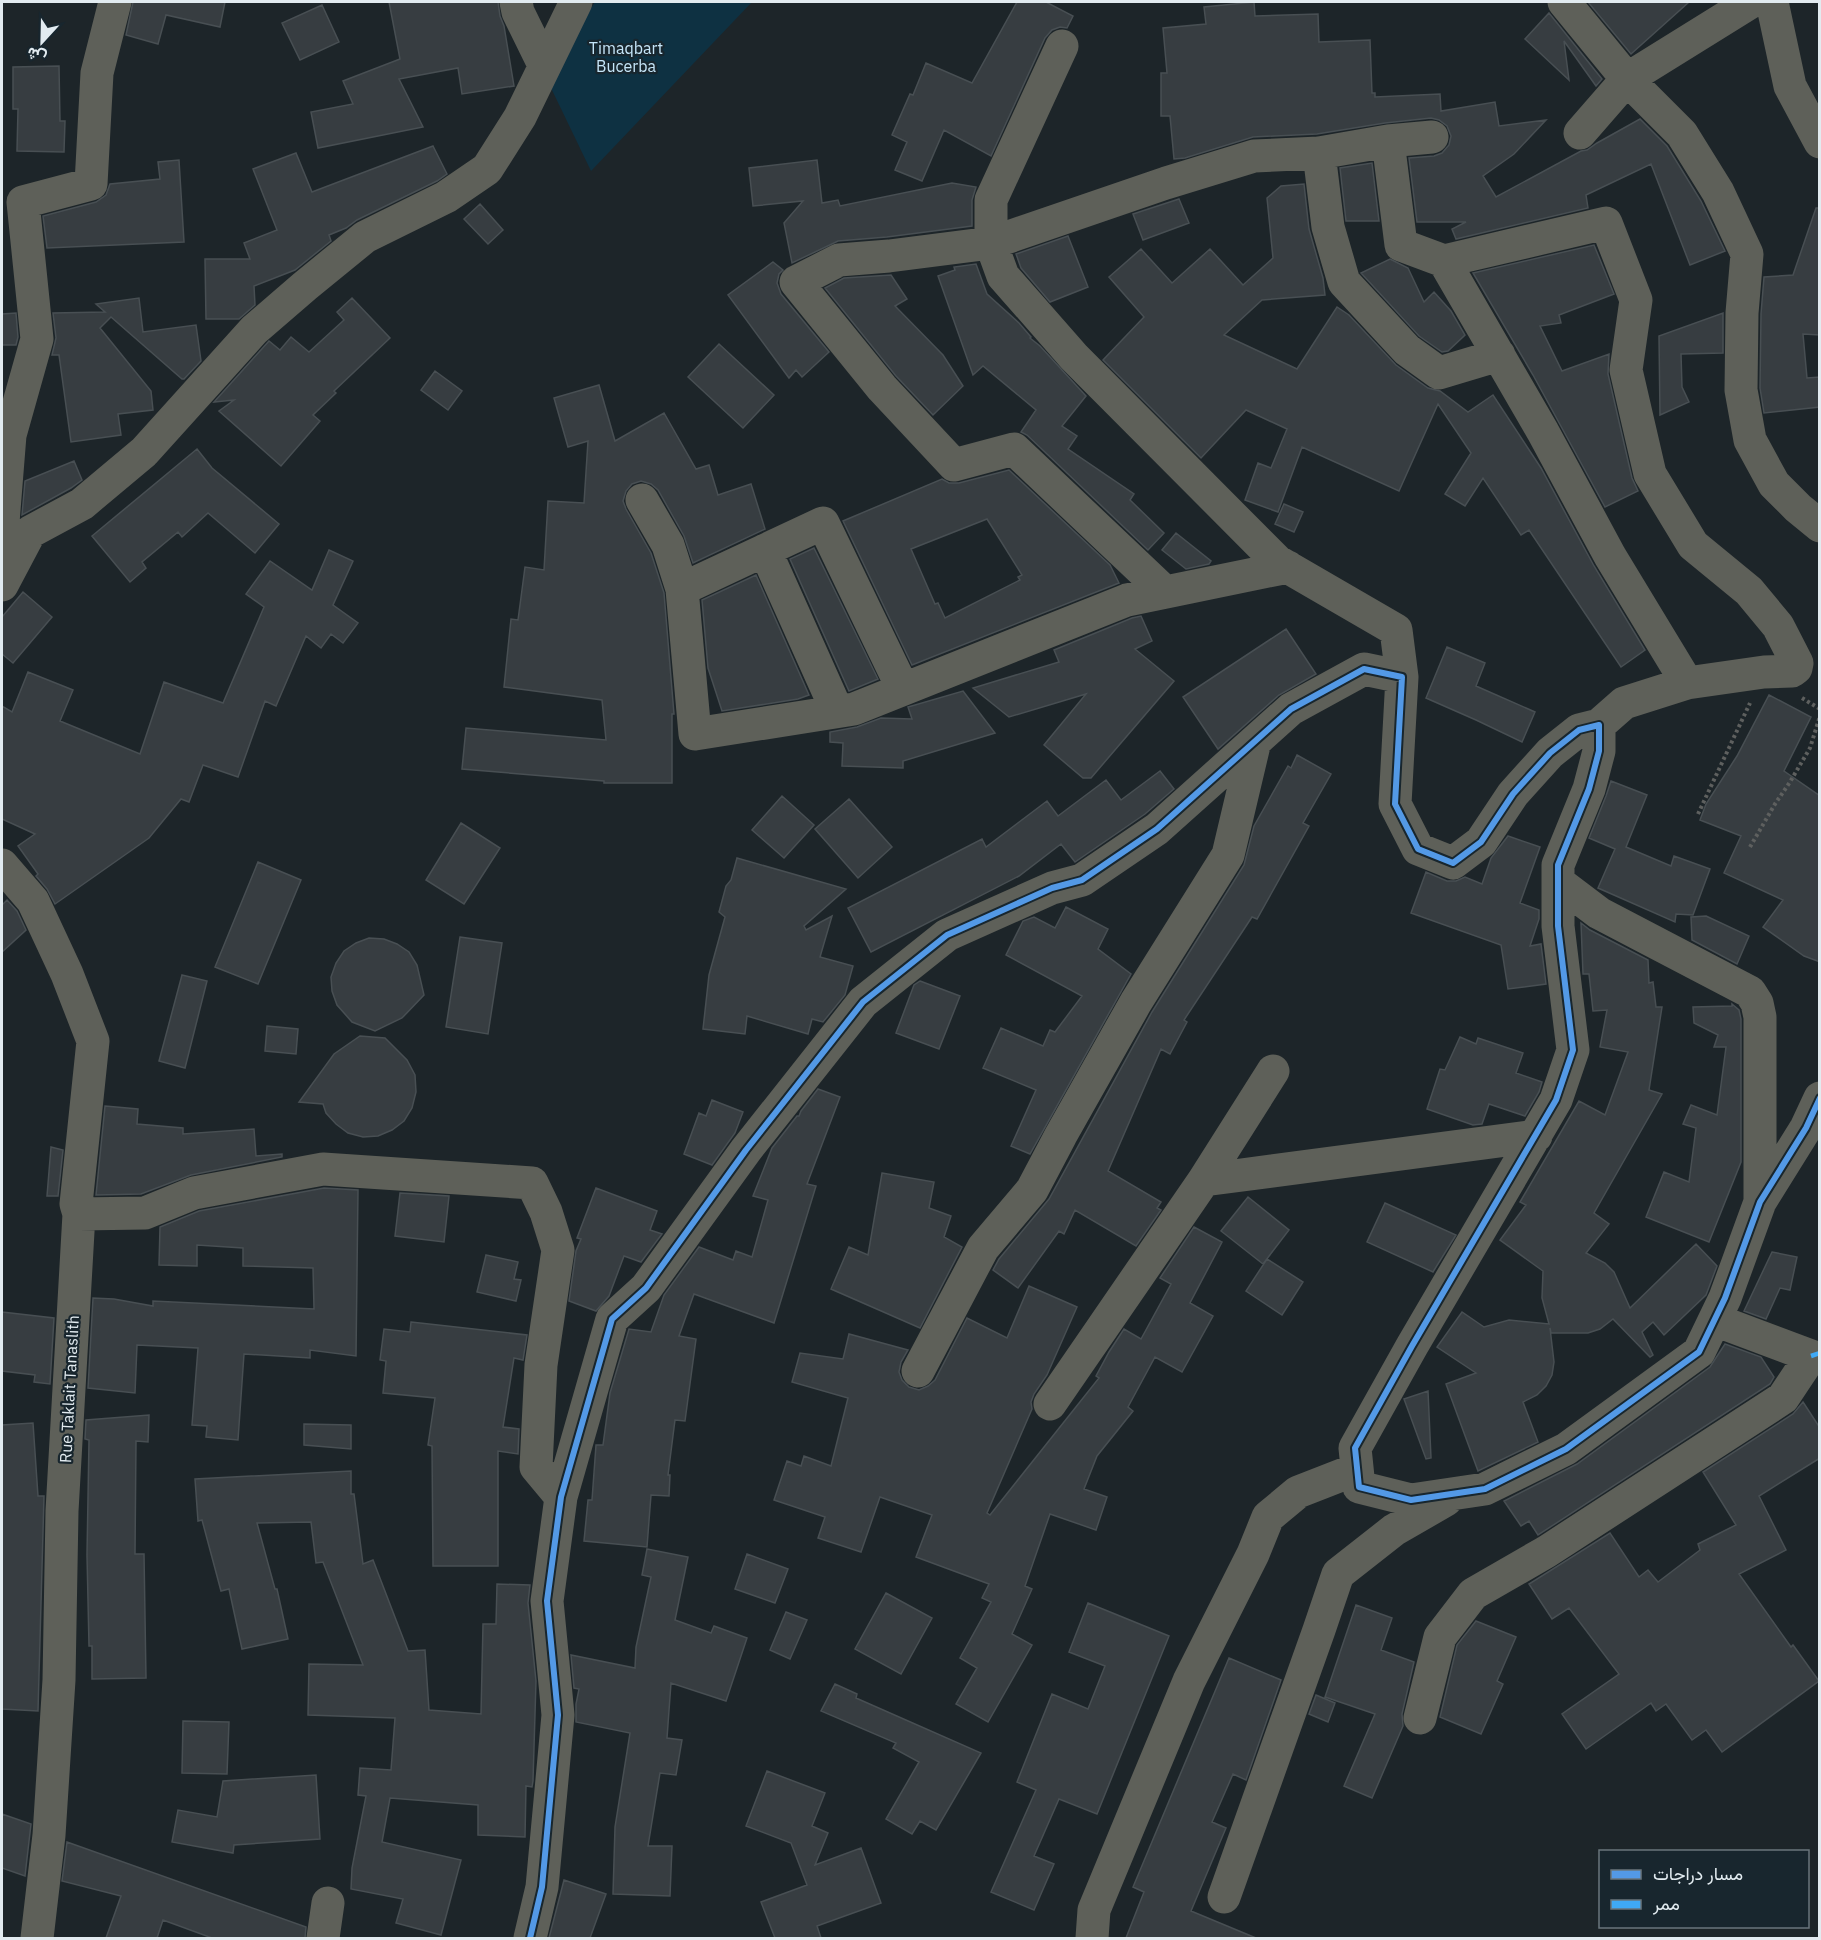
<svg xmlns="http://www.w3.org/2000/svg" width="1821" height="1940" font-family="'IBM Plex Sans',Vazirmatn,sans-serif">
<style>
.green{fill:#0e3142}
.building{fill:#373d41;stroke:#484f53;stroke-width:1.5;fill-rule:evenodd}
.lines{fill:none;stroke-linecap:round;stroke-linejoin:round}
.path{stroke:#5e605f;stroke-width:4;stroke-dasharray:3 3;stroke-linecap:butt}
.minor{stroke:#5e6059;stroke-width:33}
.quiet{stroke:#3fa9f5;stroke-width:4.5;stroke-dasharray:9 4.5;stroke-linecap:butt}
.cycleway-casing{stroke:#18262e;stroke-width:10}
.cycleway{stroke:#5399e6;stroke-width:6}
.labels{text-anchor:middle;stroke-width:4.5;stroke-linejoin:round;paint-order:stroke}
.park-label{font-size:16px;fill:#c5e5f8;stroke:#18262e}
.street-label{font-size:16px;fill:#e2ebf0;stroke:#18262e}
</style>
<rect width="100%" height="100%" fill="#1d2529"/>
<path class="green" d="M595,2H752L591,171L551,88L584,19Z"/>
<path class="building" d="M133,2H225L220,27L166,15L158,44L126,35Z
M389,2H498L500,16L504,26L514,86L462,94L458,68L399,79L423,127L318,148L311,112L353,104L343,81L400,59Z
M1017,2H1046L1073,16L1067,28L1060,27L1052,30L1045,38L991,156L944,130L922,181L895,170L907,142L892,135L910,94L913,95L926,63L972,83Z
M1254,2L1255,16L1318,14L1319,42L1370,40L1372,93H1375V97L1440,94L1441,111L1495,102L1499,126L1546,120L1514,154L1483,176L1496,197L1581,151L1587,150L1597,143L1640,119L1667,146L1701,201L1725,251L1690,265L1651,164L1586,195L1588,208L1456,239L1452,229L1466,222H1417L1409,158L1434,156L1442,153L1449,145L1451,136L1447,126L1439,120L1431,118L1385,123L1317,134L1253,137L1185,158L1174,159L1170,116H1161V73H1167L1163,28L1206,24L1204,7Z
M1588,2H1689L1631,54Z
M322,5L339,42L300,60L282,23Z
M1549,13L1602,79L1596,86L1564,41L1569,80L1525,39Z
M59,66L60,121H65L64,152L17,151L18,109H13V67Z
M433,146L447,174L437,181L357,220L346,228L329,235L331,241L295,270L254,286L255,305L239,319H206L205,259H250L244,243L277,230L253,169L296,153L312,192Z
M179,160L184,242L47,248L43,216L96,202L106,195L110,184L160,179L158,162Z
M817,160L822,203L838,200L840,206L952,183L976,187L972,200V226L887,237L838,241L792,263L784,223L803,201L753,206L749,168Z
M1372,163L1379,221H1346L1340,168Z
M1304,184L1309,229L1323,278L1325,295L1262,300L1224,335L1297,369L1337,307L1349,315L1396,365L1428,388L1440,391L1468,412L1493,395L1541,468L1594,566L1645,650L1621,667L1529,530L1521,535L1483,478L1465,506L1445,494L1471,453L1438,404L1399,491L1302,447L1278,512L1245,500L1258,463L1271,468L1287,429L1246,410L1201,458L1103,360L1144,317L1109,277L1141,249L1172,283L1210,249L1243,285L1273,258L1267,198L1281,186Z
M1179,199L1189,223L1143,240L1133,214Z
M480,204L503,230L488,244L464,219Z
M1816,208H1820V335L1803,334L1807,378L1820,377V407L1764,413L1760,388L1761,314L1764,277L1793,275Z
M1068,236L1088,287L1050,302L1021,268L1016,254Z
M1594,245L1614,294L1559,315L1561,323L1540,326L1562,371L1609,354L1608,374L1632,478L1638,491L1605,507L1533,375L1473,273Z
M1390,259L1408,268L1424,302L1434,292L1451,311L1465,335L1448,351L1442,352L1419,336L1361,273Z
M773,262L783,270L779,274L777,283L781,294L829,352L802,377L796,370L789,378L728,295Z
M976,264L987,294L1019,323L1031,337L1030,338L1040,346L1086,396L1062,426L1077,436L1068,449L1134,494L1130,500L1164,533L1148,550L1027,435L1021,432L1036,410L983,366L973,375L938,276L955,270L954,267Z
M891,275L907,299L895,306L943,355L963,386L933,415L896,376L825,288L844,278Z
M139,298L143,332L196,325L201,361L184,379H182L111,317L100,328L151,391L153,410L118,414L121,435L71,442L59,355H52L56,338L53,313L105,312L96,304Z
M352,298L390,338L334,391L336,393L313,415L320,421L281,466L219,411L234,400L214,402L269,341L280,350L291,337L309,352L344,320L337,312Z
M16,313L18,337L16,345H2V314Z
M1723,313V353L1681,354L1682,387L1689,402L1660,415L1659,336Z
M719,344L774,395L743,428L688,377Z
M435,371L462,391L448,410L421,390Z
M599,385L615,441L664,413L696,469L709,465L718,495L751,484L765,529L693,563L684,536L658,490L651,484L641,481L632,484L626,491L623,501L626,509L651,553L664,593L674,714H672V783H604V781L462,769L466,728L606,740L602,700L504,687L511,619L518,620L525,567L544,570L548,501L584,503L588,441L568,447L554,398Z
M197,449L212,468L279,524L255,553L208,513L182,537L178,532L142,562L146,568L130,582L92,536Z
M74,461L82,480L71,488L22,515L25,481Z
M1009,470L1110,565L1119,583L912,665L843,521L942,479L949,483H959ZM987,519L1022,575L1018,577L1020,580L945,618L938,603L935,604L911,549Z
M1284,504L1303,512L1294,532L1275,524Z
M1176,533L1211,561L1209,564L1186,569L1162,550Z
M814,548L878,679L849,691L790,559Z
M329,550L353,561L333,605L358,623L343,643L331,634L321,648L306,636L276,706L265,701L238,777L203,765L189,802L181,799L149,838L55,904L47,889L36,876L38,874L18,846L35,834L2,819V706L12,712L28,672L73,690L60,721L140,754L164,682L223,703L264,607L246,594L270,561L312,590Z
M756,575L809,695L798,699L722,711L708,668L702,600Z
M23,592L52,617L13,663L2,654V617Z
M1141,616L1152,641L1135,649L1174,681L1091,778H1083L1044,745L1086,694L1009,717L973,688L1059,662L1054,650L1132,618Z
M1286,629L1316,674L1279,695L1218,749L1183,697Z
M1447,647L1485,663L1476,686L1535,712L1522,742L1476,720L1426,698Z
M963,691L995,733L903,761V768L842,766L843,743L830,742V732L857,727L881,718L912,719L908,707Z
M1769,695L1811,717L1784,771L1820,796V962L1804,956L1763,927L1783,900L1724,873L1741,836L1700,820L1706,804L1737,756Z
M1297,755L1331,774L1303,823L1309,826L1257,919L1252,917L1184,1020L1187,1022L1170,1054L1161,1049L1108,1171L1161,1202L1157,1208L1161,1210L1136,1246L1075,1210L1064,1234L1059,1231L1018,1288L993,1270L999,1259L1049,1199L1152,1012L1244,865L1254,826L1288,766L1291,768Z
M1160,771L1174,789L1145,814L1075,862L1061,844L1019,876L871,952L848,908L982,839L986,847L1047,801L1058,816L1106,780L1121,800Z
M1611,781L1647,795L1626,847L1671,866L1674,856L1710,869L1693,915L1676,914L1675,922L1598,888L1615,849L1589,838L1606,796Z
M782,796L814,825L784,858L752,830Z
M849,799L892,847L858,878L815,829Z
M461,823L500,848L464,904L426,880Z
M1508,836L1540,847L1520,903L1539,910V919L1530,946L1541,944L1546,984L1508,989L1501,945L1411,913L1426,872L1447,881H1456L1465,877L1482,884L1491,858Z
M737,858L846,889L804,926L806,930L832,916L820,957L853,966L845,995L823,1022L812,1019L808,1034L747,1016L745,1034L703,1029L709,975L725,917L719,912L726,886L731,880Z
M258,862L301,880L258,984L215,967Z
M7,900L17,911L26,930L2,952V905Z
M1066,907L1108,929L1098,949L1131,974L1030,1154L1011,1146L1036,1090L983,1068L1001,1028L1043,1046L1050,1030L1055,1032L1082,996L1006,955L1023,921L1034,917L1055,928Z
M1706,916L1749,936L1737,964L1692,940L1691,917Z
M1581,923L1590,930L1648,960L1649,983L1653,982L1656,1007H1662L1649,1090L1662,1094L1594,1213L1609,1224L1586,1253L1605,1263L1614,1272L1630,1308L1696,1244L1717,1266L1706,1295L1664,1335L1653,1322L1642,1332L1653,1355L1650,1357L1613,1319L1600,1329L1588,1333H1551L1550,1328L1554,1362L1552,1375L1546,1386L1537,1395L1523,1402L1538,1442L1478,1471L1446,1384L1476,1373L1437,1347L1462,1312L1484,1327L1509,1320L1549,1324L1542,1298L1543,1271L1500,1240L1526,1205L1520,1202L1579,1101L1605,1115L1628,1052L1600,1047L1607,1010L1593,1011L1589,974H1583Z
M460,937L502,943L488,1034L446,1027Z
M369,938L384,939L397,944L409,952L417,965L424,995L402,1018L375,1031L352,1022L337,1005L332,991L331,977L336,963L344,951L356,943Z
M182,975L207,981L185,1068L159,1061Z
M920,981L960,996L939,1049L896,1033L914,985Z
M1732,1004L1739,1010L1741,1019V1162L1709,1242L1646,1217L1664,1172L1689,1182L1696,1128L1683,1124L1691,1105L1717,1115L1726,1047H1714L1718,1035L1694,1023L1693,1007L1732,1006Z
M267,1026L298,1029L296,1054L265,1051Z
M360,1036L385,1038L407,1060L415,1075L416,1092L412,1108L404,1121L392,1130L378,1136L363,1137L348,1133L336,1124L326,1113L323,1104L299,1102L334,1054Z
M1460,1037L1476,1044L1478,1038L1523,1053L1516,1073L1542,1082L1539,1092L1525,1116L1489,1104L1482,1124L1473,1125L1427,1109L1440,1069L1445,1070Z
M818,1089L840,1097L807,1184L816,1186L774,1323L694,1294L679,1336L696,1339L685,1421L675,1420L668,1475H670L669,1496L651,1495L647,1547L584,1541L588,1500H592L596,1445H603L610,1393L629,1329L651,1332L664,1295L699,1247L733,1260L736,1251L752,1257L768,1200L753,1196L772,1148L797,1116H799L801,1111Z
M712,1100L743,1112L735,1133L712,1165L684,1154L699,1113L706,1116Z
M105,1106L138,1109L137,1124L183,1128V1134L254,1129L256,1156L282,1154V1157L191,1175L141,1194L96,1195Z
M51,1147L63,1150L58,1196H47Z
M882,1173L934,1182L929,1208L951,1216L944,1237L962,1247L920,1328L831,1289L849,1247L868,1255Z
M324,1188L358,1190L356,1356L310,1350V1358L244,1354L238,1440L206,1437L207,1426L192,1425L198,1348L137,1345L135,1393L88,1388L93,1298L114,1299L153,1306V1301L314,1309L313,1268L243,1266V1248L197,1245V1266L159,1265L160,1227L199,1211Z
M596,1188L657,1211L650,1230L662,1234L641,1262L624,1256L609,1296L596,1311L569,1301L576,1251L581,1239L577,1238Z
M400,1193L449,1196L444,1242L395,1236Z
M1248,1197L1289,1230L1263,1264L1221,1231Z
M1385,1203L1456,1235L1433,1272L1367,1242Z
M1194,1227L1222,1242L1190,1303L1213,1316L1182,1372L1155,1357L1128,1407L1133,1411L1097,1456L1084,1489L1107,1497L1096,1530L1050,1514L1025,1586L1032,1589L1012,1634L1032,1645L988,1722L956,1704L977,1668L960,1658L991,1602L982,1598L989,1584L916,1557L932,1515L880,1497L861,1552L818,1538L825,1517L774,1500L787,1461L801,1466L804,1456L831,1466L848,1398L792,1382L800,1353L843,1359L849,1334L908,1350L901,1362L899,1372L902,1380L909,1387L919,1390L928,1386L935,1380L967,1318L1007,1338L1029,1286L1077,1307L1047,1375L1034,1394L1031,1402L1032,1409L987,1513L990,1515L1099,1378L1096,1376L1109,1352L1124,1329L1141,1339L1171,1284L1160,1278Z
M1772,1252L1797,1257L1790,1290L1780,1288L1766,1319L1744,1311Z
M486,1255L518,1262L514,1279L521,1280L516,1301L477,1292Z
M1267,1259L1303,1282L1282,1315L1246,1291Z
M2,1312L54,1318L50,1384L34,1382L35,1375L2,1371Z
M411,1322L527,1335L523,1360L514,1358L503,1427L519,1429L518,1454L498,1451V1566H433L432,1446L428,1445L435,1398L383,1393L386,1361L380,1360L384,1329L410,1332Z
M1725,1344L1761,1357L1774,1377L1770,1384L1538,1535L1529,1521L1521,1526L1504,1501L1577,1464L1710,1367Z
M1428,1391L1431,1458L1426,1459L1404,1399Z
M1803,1402L1820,1428V1458L1759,1496L1786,1550L1739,1574L1791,1647L1793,1645L1819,1681L1722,1752L1706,1730L1692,1740L1666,1704L1656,1711L1651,1703L1586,1749L1562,1714L1619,1674L1569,1608L1552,1619L1529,1584L1610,1533L1639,1577L1648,1570L1658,1582L1700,1550L1698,1544L1736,1525L1703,1472L1793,1414Z
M149,1415L148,1442L136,1441L135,1554H144L146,1678L92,1679V1646H89L87,1555L89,1440L85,1439L86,1420Z
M33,1423L38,1496H44L38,1711L2,1709V1425Z
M304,1424L351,1425V1449L304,1445Z
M351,1471V1494H354L363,1564L373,1560L408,1651L425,1650L429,1710L481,1714L483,1624H496L497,1584L530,1585L528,1603L536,1681L533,1781L532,1787L526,1786L525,1837L478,1835V1805L390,1798L382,1842L461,1860L441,1935L396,1923L403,1899L351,1889L352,1868L366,1796L358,1795L360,1768L391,1770L395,1718L308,1715L309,1664L363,1665L323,1562L316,1563L311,1522L257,1523L275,1589H277L288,1639L242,1649L229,1589L221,1591L202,1520L198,1521L195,1479Z
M647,1549L688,1557L675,1620L711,1633L714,1626L747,1638L726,1701L671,1683L667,1738L682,1740L676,1775L660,1773L648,1846H672L670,1896L613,1894L615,1827L630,1733L576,1722V1704L579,1689L574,1688L571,1655L635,1668L636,1647L651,1577L642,1575Z
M747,1554L788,1569L775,1603L735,1589Z
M886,1593L932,1618L901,1674L855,1649Z
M1088,1603L1169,1636L1097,1814L1059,1799L1034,1856L1054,1864L1034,1910L991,1892L1036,1790L1017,1782L1052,1694L1088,1709L1105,1666L1069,1652Z
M1356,1605L1392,1618L1381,1650L1414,1662L1402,1714L1403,1726L1372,1798L1344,1786L1375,1714L1325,1697Z
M786,1612L807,1620L790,1659L770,1650Z
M1476,1621L1516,1637L1497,1681L1503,1684L1481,1734L1440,1717L1457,1645Z
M1229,1658L1281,1680L1246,1780L1233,1774L1212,1822L1226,1828L1191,1911L1256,1938H1126L1144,1892L1133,1887Z
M835,1684L857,1694L856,1698L981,1753L936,1830L920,1821L912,1834L886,1819L919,1762L893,1748L896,1743L821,1711Z
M1316,1695L1335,1703L1328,1722L1309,1714Z
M183,1721L229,1722L227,1774L182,1773Z
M767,1771L825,1793L812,1826L828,1833L815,1865L861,1848L881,1903L817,1926L821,1938H775L761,1902L807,1885L791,1843L746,1826Z
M316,1775L320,1839L234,1845L233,1853L172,1842L178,1810L217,1817L223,1781Z
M2,1814L31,1824L25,1876L2,1868Z
M67,1842L306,1927L305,1938H212L163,1920L157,1938H106L121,1896L62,1881Z
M564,1880L606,1894L590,1938H549Z"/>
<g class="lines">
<path class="path" d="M1802,698L1820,709
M1698,814L1750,703
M1750,847L1775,804L1790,782L1810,748L1820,716"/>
<path class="minor" d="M516,2L518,12L544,65
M1564,2L1627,79L1682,134L1718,192L1747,254L1742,313L1741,390L1750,440L1774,484L1798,508L1820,526
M1772,2L1790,86L1820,142
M1062,46L991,200V243L1003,276L1074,357L1277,561L1396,630L1402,677
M1580,133L1627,79L1751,2
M1388,141L1401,245L1444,261
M1319,153L1328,227L1344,282L1407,350L1439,373L1499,355
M642,500L668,545L682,589
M2,535L10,435L37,339L23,202L91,184L97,73L115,2
M765,550L837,711
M2,585L30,532L82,504L144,452L254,330L305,286L365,237L446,197L487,169L520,117L576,2
M1165,592L1014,449L954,465L882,388L796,282L839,260L889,256L991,243L1166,183L1254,156L1319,153L1388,141L1432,137
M903,689L823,523L682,589L695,734L854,709L1127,600L1288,567
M1599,725L1624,703L1687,683L1764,672L1792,671L1796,668L1797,663L1778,626L1749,591L1693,545L1650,474L1626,370L1636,300L1606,223L1444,261L1543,432L1610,556L1687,683
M2,865L33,901L67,974L93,1041L76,1204L79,1214L62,1511L59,1680L49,1835L37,1938
M1558,882L1599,913L1750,992L1757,1003L1760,1017V1202
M1204,1180L1273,1071
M79,1214L145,1213L194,1193L323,1169L532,1183L546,1212L558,1250L541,1365L536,1467L561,1497
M918,1371L983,1248L1032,1190L1061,1135L1136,1002L1228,855L1255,741
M1050,1404L1204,1180L1536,1136
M1420,1718L1440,1637L1473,1594L1546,1552L1783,1398L1811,1356L1715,1320
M1224,1897L1319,1630L1338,1574L1394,1530L1446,1500
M323,1938L328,1903
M530,1938L542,1887L558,1715L547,1601L561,1497L612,1319L646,1288L746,1150L863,1002L947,935L1052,888L1082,880L1157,829L1291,709L1364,669L1402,677L1395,804L1418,849L1453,863L1481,842L1513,794L1550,753L1579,730L1599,725V751L1589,789L1558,865V926L1573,1050L1556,1100L1412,1346L1355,1448L1359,1487L1411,1500L1485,1489L1566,1449L1699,1352L1725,1298L1760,1202L1806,1128L1820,1098
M1092,1938L1094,1910L1189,1681L1253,1554L1268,1517L1298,1492L1357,1469"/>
<path class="quiet" d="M1811,1356L1820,1353"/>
<defs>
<path id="cycleway" d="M530,1938L542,1887L558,1715L547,1601L561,1497L612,1319L646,1288L746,1150L863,1002L947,935L1052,888L1082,880L1157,829L1291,709L1364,669L1402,677L1395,804L1418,849L1453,863L1481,842L1513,794L1550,753L1579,730L1599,725V751L1589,789L1558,865V926L1573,1050L1556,1100L1412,1346L1355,1448L1359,1487L1411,1500L1485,1489L1566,1449L1699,1352L1725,1298L1760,1202L1806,1128L1820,1098"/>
</defs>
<use href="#cycleway" class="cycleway-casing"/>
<use href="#cycleway" class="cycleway"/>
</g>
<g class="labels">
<g class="park-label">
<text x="626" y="54">Timaqbart<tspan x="626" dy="18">Bucerba</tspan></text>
</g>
<g class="street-label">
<text transform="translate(69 1389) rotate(-87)" y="6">Rue Taklait Tanaslith</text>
</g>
</g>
<rect width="1821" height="1940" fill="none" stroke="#e2ebf0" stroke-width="6"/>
<rect x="1599" y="1850" width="210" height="78" fill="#18262e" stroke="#69757c" stroke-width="1.5"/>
<rect x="1611" y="1870" width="30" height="9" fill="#5399e6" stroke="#69757c" stroke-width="1.5"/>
<text x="1653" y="1880" font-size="18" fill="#e2ebf0">مسار دراجات</text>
<rect x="1611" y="1900" width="30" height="9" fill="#3fa9f5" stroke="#69757c" stroke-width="1.5"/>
<text x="1653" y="1910" font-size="18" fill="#e2ebf0">ممر</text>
<g transform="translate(42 42) rotate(202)" stroke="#18262e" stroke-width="4.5" paint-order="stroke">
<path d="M0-4.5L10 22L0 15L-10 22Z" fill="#e2ebf0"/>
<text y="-9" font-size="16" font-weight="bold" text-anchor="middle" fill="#e2ebf0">ش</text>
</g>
</svg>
